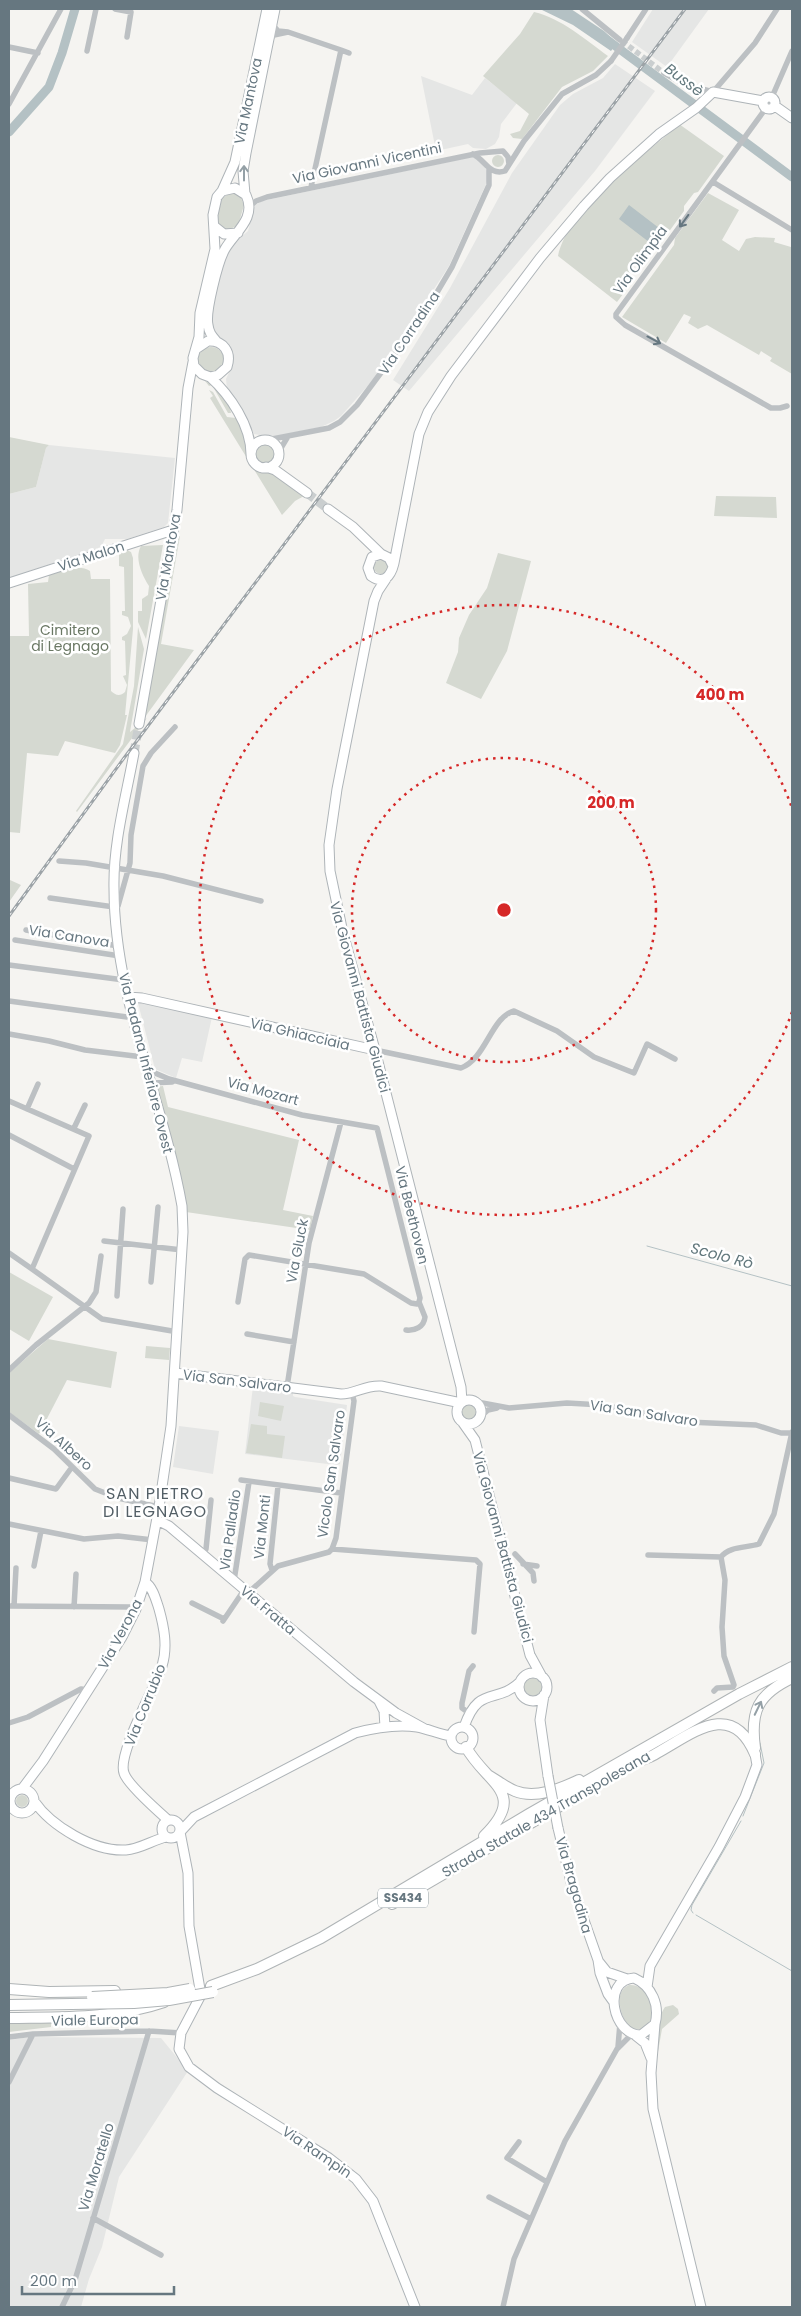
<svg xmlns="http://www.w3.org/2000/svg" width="801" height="2316" font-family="Poppins,sans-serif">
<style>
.built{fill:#e5e6e5}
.green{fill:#d5d9d1}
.water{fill:#b4c1c4}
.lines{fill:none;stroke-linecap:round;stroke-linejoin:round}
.stream{stroke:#b4c1c4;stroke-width:1}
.river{stroke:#b4c1c4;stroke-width:9}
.street-tunnel{stroke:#cacecf;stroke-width:5.5;stroke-dasharray:5.5 3;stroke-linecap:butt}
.secondary-tunnel{stroke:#cacecf;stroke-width:9;stroke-dasharray:9 4.5;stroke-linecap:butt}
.secondary-casing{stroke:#aeb4b8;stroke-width:11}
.highway-casing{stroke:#afb4b6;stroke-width:12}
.street{stroke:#bcc0c3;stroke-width:5.5}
.secondary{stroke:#fff;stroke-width:9}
.highway{stroke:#fff;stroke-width:10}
.rail-casing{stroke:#9ca3a7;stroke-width:3}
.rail{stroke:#fff;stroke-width:1;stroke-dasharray:4;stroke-linecap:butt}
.secondary-bridge-casing{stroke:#aeb4b8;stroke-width:11;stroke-linecap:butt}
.highway-bridge-casing{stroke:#afb4b6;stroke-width:12;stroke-linecap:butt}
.street-bridge{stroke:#bcc0c3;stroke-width:5.5}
.secondary-bridge{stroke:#fff;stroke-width:9}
.highway-bridge{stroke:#fff;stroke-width:10}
.oneway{stroke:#94a0a6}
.oneway2{stroke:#667780}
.ring{fill:none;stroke:#d62828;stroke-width:2.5;stroke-dasharray:2.5 5}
.labels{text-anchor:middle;stroke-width:5;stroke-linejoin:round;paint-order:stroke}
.shield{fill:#fff;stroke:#94a0a6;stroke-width:1}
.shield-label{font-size:12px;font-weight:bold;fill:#667780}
.street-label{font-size:14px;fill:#667780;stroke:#fff}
.park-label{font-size:14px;fill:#6a7864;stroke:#fff}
.water-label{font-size:15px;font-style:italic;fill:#62787d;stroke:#fff}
.quarter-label{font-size:16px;letter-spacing:1px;fill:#535f66;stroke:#fff}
.centre{fill:#d62828;stroke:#fff;stroke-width:2.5}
.ring-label{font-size:15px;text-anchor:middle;font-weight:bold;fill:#d62828;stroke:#fff;stroke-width:5;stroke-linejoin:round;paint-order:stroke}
</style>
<rect width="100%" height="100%" fill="#f5f4f1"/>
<path class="built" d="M653,9H709L667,67L632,42Z
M615,64L655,91L595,171L409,391L393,380L450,288L512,173L560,105L573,94L603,78Z
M421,76L472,95L485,78L517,103L501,124L499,137L495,144L486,149L473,148L468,144L436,151Z
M472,157H476L483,163L487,171V182L449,266L380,372L341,416L334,421L321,427L271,437L254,434L227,389L226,379L233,364V354L230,347L216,337L212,331L211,311L226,254L233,244L248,231L255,205L262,201Z
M49,445L175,458L168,523L164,527L127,539H105L101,547L9,578V494L36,487L46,448Z
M143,1002L212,1017L202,1062L182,1058L176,1078L155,1069L138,1003Z
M253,1386L293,1392V1396L295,1397L347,1405L340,1464L336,1465L245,1454Z
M179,1426L219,1431L213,1474L173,1467Z
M30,2037L161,2038L188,2071L119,2177L102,2247L89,2279L81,2307H9V2040Z"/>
<path class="green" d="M534,12C561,18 586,40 608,56L593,71L562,87L526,134L522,139L513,138L510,134L520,131L529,114L483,76L520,34Z
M679,124L724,156L698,192L694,193L684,206V211L657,248L645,251L627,276L629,286L617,302L558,256C569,206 643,158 679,124Z
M492 161a6 6 0 1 1 12 0a6 6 0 1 1-12 0Z
M232,192L240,195L244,205L238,226L227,230L218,223V215L222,198Z
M708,193L739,210L722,240L739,251L746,239L755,237L775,238L774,242L791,247L792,245V374L770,361L772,358L761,351L759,355L707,325L698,329L688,323L691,317L684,314L666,343L622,317L674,245L675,238Z
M198 360a13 13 0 1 1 26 0a13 13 0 1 1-26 0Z
M205,381C217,385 230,401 231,413H228L212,385L209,386Z
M209,390L213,392L227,417L236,418L247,437L248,455L251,465L260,471H269L304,496L295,501L282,515L210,398L213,396Z
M9,437L49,445L46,448L36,487L9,494Z
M255 454a10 10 0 1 1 20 0a10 10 0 1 1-20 0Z
M716,496L776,497L777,518L714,516Z
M177,536H180L161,644L194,650L145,717Z
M163,545L146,639L138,622V611H142V599L148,595L149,586C142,575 134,558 141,546Z
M125,549L131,552L133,558V629L125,715H127L120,745L115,753L65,741L58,756L27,753L20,833L9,832V636H29L28,584L48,582L49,575C62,572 78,563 90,571L91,579H110L111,691C115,695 120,697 125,692L127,685L123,676L126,675L125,641L122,640V637L127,634L131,626L128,617L122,615V611H125L124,567L119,566V550Z
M498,553L531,561L507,651L481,699L446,683L458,652L459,638L469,615L487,588Z
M374 567a7 7 0 1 1 14 0a7 7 0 1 1-14 0Z
M138,627L144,649L130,732L147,718L77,812L76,811L123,744L134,686Z
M9,872L10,880L21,885L9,902Z
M163,1086L168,1107L299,1140L283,1210L313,1216L310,1230L186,1212L154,1087Z
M9,1272L53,1297L29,1341L9,1329Z
M48,1339L117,1352L111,1388L67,1380L39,1434L9,1412V1373Z
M146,1346L170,1348L169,1360L145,1358Z
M260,1402L284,1406L281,1421L258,1416Z
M462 1412a7 7 0 1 1 14 0a7 7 0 1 1-14 0Z
M251,1424L267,1426V1434L285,1436L282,1458L246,1453Z
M524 1687a9 9 0 1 1 18 0a9 9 0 1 1-18 0Z
M16 1801a6 6 0 1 1 12 0a6 6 0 1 1-12 0Z
M629,1985C654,1982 663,2035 632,2029C621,2020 612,1992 629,1985Z
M673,2005L678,2009L679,2014L662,2029L656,2063C657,2046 655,2021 665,2007Z
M51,2019V2027L9,2032V2020Z"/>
<path class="water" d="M540,9H571L604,31L617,43L611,51L573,25Z
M629,205L659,228L649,242L619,219Z"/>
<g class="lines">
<path class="stream" d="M647,1246L792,1286
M743,1816L764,1763L760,1743
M693,1913L691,1910L692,1905L741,1821
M696,1915L792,1971"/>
<path class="river" d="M606,39L792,177
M9,132L49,87L62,53L75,9"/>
<path class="street-tunnel" d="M622,41L664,73"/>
<path class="secondary-tunnel" d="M307,493L328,509
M134,753L139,724"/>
<defs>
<path id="secondary" d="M763 103a6 6 0 1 1 12 0a6 6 0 1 1-12 0Z
M775,106L792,118
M222,191L235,162L267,9
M245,194L243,171L246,153L275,9
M214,226L224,234L238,233
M196,349L208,341C223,340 232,352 227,367L218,375L210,377L202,374L194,366L193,358L199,337L200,313L215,249L213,215L217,197L222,191L235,188L246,195C257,218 235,232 225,249C218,261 205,312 208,325C209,333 212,336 217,342
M210,377C230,395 251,426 251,454
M251 454a14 14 0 1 1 28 0a14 14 0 1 1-28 0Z
M266,467L275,470L307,493
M328,509L353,527L381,554
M393,566L389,558L381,554L372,557L368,568L371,576C387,587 393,571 395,558L419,434L428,412L451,376L540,258L584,206L610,178L659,134L696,108L713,92L763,101
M386,579L378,591L374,601L337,789L329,845L330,871L343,933L375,1050L461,1387L462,1402
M9,583L173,530
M139,724L177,510L188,388L193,362
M128,997L142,998L375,1050
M175,1373L341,1394C356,1394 364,1385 381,1386L461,1403
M457 1412a12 12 0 1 1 24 0a12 12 0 1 1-24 0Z
M463,1423L475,1440L530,1655L542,1677
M157,1520L169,1526L354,1682L396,1713L425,1729
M145,1582C153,1587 156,1600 159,1609C164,1627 168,1647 162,1666C155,1688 117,1754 124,1773C127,1784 159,1812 168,1820
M519 1687a14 14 0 1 1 28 0a14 14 0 1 1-28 0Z
M544,1695L540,1720L548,1776
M379,1701L384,1711L385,1727
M464,1727C479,1684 496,1705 520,1682
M451 1738a11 11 0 1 1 22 0a11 11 0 1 1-22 0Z
M22,1789L43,1761L122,1637L136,1609L145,1582L159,1507L171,1426L183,1232L182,1206C163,1099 114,998 114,888C113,843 126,797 134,753
M10 1801a12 12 0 1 1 24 0a12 12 0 1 1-24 0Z
M34,1801C51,1826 94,1852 126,1850C140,1849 153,1840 166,1837
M162 1829a9 9 0 1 1 18 0a9 9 0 1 1-18 0Z
M558,1828L572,1886L598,1960L600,1973L608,1994L613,2001
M181,1831L194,1817L355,1733C374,1728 396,1724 417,1727C428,1729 439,1734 451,1736
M180,1832L188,1873L189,1926L201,1995L181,2033L179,2049L189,2067L217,2088L329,2158L356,2179L373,2201L415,2307
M599,1962L607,1972L627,1979
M634,1978C652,1986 660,2005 655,2024L641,2035C613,2036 601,1980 634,1978Z
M647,1987L650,1966L719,1847L745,1797L757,1765L755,1754
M655,2024L651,2073L653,2109L701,2307
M635,2035L645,2043L651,2058"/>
<path id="highway" d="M466,1747C486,1784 529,1792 484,1836
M755,1748C750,1711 758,1694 792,1678
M632,1763C641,1760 650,1758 657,1753C693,1733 732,1699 755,1754
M488,1775C497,1780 505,1787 515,1791C535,1799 560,1789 579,1780
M392,1904L596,1785
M211,1986L257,1969L321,1938L529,1814L739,1694L792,1667
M9,1989L49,1992L115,1991
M9,2018C60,2017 115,2019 164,2002"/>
</defs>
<use href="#secondary" class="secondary-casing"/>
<use href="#highway" class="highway-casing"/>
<path class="street" d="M115,9L131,12L127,37
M582,9L620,40
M288,32L341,50L311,187
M627,38L646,9
M270,39L274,35L288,32L278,31L272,24
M9,47L38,53
M341,50L349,53
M87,51L96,9
M664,73L684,84L713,92L755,43L777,9
M772,97L792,51
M9,104L61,9
M766,108L616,314V317L625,325L771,408H780L787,406
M473,154C486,161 490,176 505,171L524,141L562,94L596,75L611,61
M713,182L792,230
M249,207L256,201L267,197L480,153L503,151L508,157L509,164
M267,440L329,428L340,422L357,405L423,316L452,267L489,185V169
M278,453L287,438
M59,861L86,863L163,876L261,901
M50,898L114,907
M118,906L130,863L131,835L143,766L151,753L175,727
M26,930L118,946
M15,940L120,956
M9,965L124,980
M9,1001L127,1017L132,1016
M9,1034L49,1041L85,1050L143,1057
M375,1050L461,1068C486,1059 491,1017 514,1011L557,1031L594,1057L634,1073L647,1044L675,1059
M148,1070L169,1079L302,1115L377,1128L420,1298L419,1302L425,1317C424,1327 415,1331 406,1330
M150,1083L172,1082
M9,1101L89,1136L32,1269L102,1319L178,1332
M27,1109L38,1084
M74,1128L85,1105
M9,1135L74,1169
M104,1241L182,1250
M9,1253L32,1269
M151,1282L158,1207
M117,1296L123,1209
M238,1302L245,1259L249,1255L364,1274L411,1303L417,1304L419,1302
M247,1334L294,1342
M9,1370L36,1345L89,1303L96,1292L101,1256
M287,1387L309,1243L341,1122
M477,1402L509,1408L567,1403L602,1405L688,1422L756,1425L781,1433H790
M9,1415L54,1449L95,1489L118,1498L159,1507
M479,1418L488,1410L497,1408
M9,1478L56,1489L72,1467
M241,1480L341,1493
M9,1524L84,1539L118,1536L153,1540
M332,1549L476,1560L480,1564L474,1632
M203,1554L206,1549L211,1500
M515,1554L533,1573L534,1581
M648,1555L721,1557
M523,1564L537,1566
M34,1566L41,1531
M272,1570L270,1564L278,1486
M234,1581L249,1482
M248,1593L278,1566L329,1552L332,1549L336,1538L354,1401L352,1393
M192,1603L224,1619
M9,1606L131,1607L136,1609
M14,1606L16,1568
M74,1607L76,1574
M223,1621L244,1590
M714,1691L717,1688L733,1687L734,1685L724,1656L722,1627L725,1580L721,1557C729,1546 747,1548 759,1544L774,1514L792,1432
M469,1713L462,1708V1703L469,1671L473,1666
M9,1723L28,1717L81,1689L88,1690
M9,1792H14
M9,1801L10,1802
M9,2037L33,2034L149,2031L181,2033
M618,2047L620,2023
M9,2082L33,2034
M519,2142L507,2158L547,2182
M489,2197L531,2219
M93,2218L161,2255
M62,2307L75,2280L149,2031
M503,2307L514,2259L565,2141L617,2049L631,2035"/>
<use href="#secondary" class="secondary"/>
<use href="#highway" class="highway"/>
<defs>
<path id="rail" d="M9,916L124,758L685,9"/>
</defs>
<use href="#rail" class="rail-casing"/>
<use href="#rail" class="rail"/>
<defs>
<path id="secondary-bridge" d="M548,1776L558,1828"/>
<path id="highway-bridge" d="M92,1997L168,1993L190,1989
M9,2005L134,2003L169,2000L213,1992"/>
</defs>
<use href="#secondary-bridge" class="secondary-bridge-casing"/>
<use href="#highway-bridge" class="highway-bridge-casing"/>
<path class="street-bridge" d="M611,61L627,38"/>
<use href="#secondary-bridge" class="secondary-bridge"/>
<use href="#highway-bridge" class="highway-bridge"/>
</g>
<defs><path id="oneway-shaft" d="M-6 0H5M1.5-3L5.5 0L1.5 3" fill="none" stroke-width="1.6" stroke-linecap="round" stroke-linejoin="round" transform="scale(1.25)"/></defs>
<g class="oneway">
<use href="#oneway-shaft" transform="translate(244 173) rotate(-90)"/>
<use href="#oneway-shaft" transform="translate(758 1708) rotate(-64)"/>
</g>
<g class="oneway2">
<use href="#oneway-shaft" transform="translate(684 221) rotate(126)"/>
<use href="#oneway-shaft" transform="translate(654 340) rotate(28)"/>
</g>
<g class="ring">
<circle cx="504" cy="910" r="152"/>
<path d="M792 1012A305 305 0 1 1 792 808"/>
</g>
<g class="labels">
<rect class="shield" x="378" y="1888.5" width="50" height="19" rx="4"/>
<g class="shield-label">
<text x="403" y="1902">SS434</text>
</g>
<g class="street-label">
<text transform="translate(248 101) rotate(-78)" y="5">Via Mantova</text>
<text transform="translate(367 163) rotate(-12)" y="5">Via Giovanni Vicentini</text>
<text transform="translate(640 260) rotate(-54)" y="5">Via Olimpia</text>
<text transform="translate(409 333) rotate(-56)" y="5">Via Corradina</text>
<text transform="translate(91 556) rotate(-18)" y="5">Via Malon</text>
<text transform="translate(168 557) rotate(-80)" y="5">Via Mantova</text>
<text transform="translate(69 936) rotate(9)" y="5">Via Canova</text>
<text transform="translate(360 997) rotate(75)" y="5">Via Giovanni Battista Giudici</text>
<text transform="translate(300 1034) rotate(13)" y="5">Via Ghiacciaia</text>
<text transform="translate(146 1063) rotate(76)" y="5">Via Padana Inferiore Ovest</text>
<text transform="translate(263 1091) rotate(15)" y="5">Via Mozart</text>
<text transform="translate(412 1215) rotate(76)" y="5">Via Beethoven</text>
<text transform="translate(297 1251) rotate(-79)" y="5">Via Gluck</text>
<text transform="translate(237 1381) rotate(7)" y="5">Via San Salvaro</text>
<text transform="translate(644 1413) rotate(9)" y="5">Via San Salvaro</text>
<text transform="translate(64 1444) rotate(42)" y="5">Via Albero</text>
<text transform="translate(331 1474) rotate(-82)" y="5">Vicolo San Salvaro</text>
<text transform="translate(262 1527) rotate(-84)" y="5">Via Monti</text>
<text transform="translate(230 1530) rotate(-82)" y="5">Via Palladio</text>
<text transform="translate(503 1547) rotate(75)" y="5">Via Giovanni Battista Giudici</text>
<text transform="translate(268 1610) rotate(40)" y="5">Via Fratta</text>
<text transform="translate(120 1634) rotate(-62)" y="5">Via Verona</text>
<text transform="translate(145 1705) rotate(-68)" y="5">Via Corrubio</text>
<text transform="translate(546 1814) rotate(-30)" y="5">Strada Statale 434 Transpolesana</text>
<text transform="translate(574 1885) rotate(74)" y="5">Via Bragadina</text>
<text transform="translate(95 2020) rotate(-1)" y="5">Viale Europa</text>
<text transform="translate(317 2152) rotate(34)" y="5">Via Rampin</text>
<text transform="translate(96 2167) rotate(-73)" y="5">Via Moratello</text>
</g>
<g class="park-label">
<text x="70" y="635">Cimitero<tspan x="70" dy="16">di Legnago</tspan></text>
</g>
<g class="water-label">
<text transform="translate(684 80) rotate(37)" y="5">Bussè</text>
<text transform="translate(722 1256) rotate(15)" y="5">Scolo Rò</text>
</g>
<g class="quarter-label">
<text x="155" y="1499">SAN PIETRO<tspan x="155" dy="18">DI LEGNAGO</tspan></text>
</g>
</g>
<circle cx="504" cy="910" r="8" class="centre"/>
<g class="ring-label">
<text x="720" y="700">400 m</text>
<text x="611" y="808">200 m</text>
</g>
<rect width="801" height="2316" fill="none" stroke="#667780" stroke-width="20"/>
<path d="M22 2286v8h152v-8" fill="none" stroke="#667780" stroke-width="2.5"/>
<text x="30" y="2286" font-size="15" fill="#667780" stroke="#ffffff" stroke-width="4" paint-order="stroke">200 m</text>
</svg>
